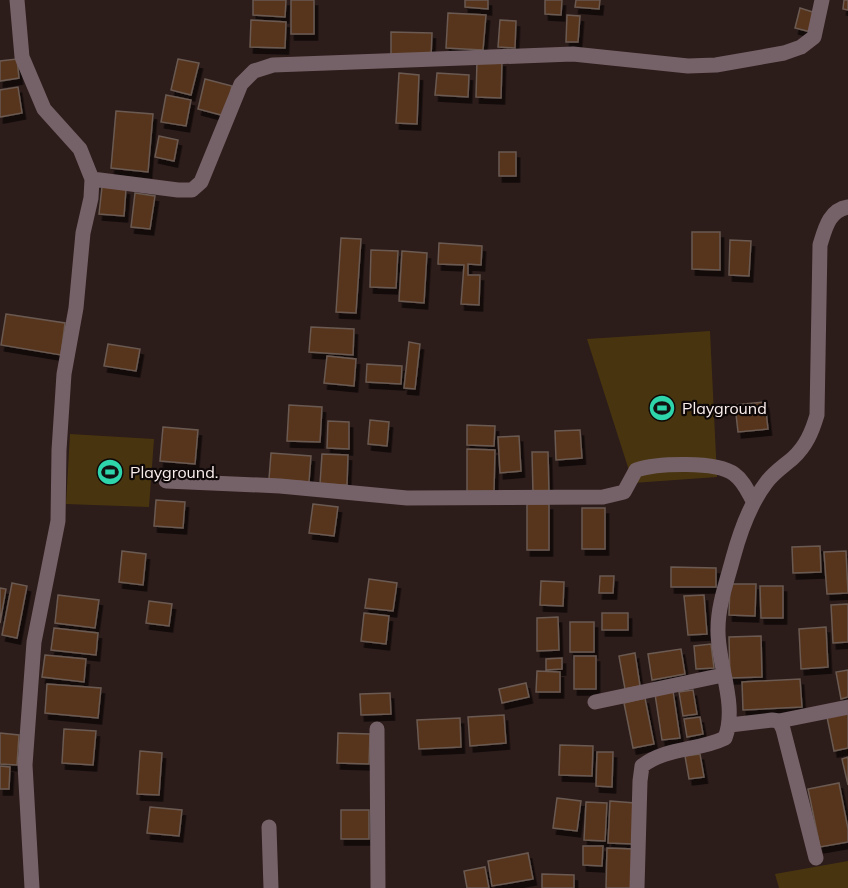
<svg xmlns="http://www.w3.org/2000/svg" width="848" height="888" font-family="Mulish,sans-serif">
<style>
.green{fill:#48350f}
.building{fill:#57341d;stroke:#6a5a51;stroke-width:1.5;filter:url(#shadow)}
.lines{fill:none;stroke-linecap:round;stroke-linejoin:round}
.street{stroke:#756168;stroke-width:15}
.labels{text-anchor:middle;stroke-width:4.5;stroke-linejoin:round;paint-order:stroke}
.poi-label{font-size:16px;fill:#fbefee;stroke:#0f0808;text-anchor:start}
</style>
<defs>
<filter id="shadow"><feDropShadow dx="3.5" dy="6" stdDeviation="0" flood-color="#0009"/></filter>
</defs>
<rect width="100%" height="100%" fill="#2c1c1a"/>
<path class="green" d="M710,331L717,477L633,483L587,339Z
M70,434L154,439L149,507L66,504Z
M848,861V888H779L775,874Z"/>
<path class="building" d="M253,0H286L285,17L253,15Z
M291,0H314V34H291Z
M465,0H488V9L465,7Z
M545,0H562L561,15L545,14Z
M576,0H600L599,9L575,7Z
M844,0H848V10L843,9Z
M800,8L816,13L811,32L795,28Z
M448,13L486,15L483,50L446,48Z
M567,15L580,16L578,42H566Z
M251,20L286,22L285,48L250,47Z
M500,20L516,21L515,48L498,47Z
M391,32L432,33L431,57L391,56Z
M17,59L19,78L0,81V61Z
M178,59L199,63L191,95L171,90Z
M477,60L502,61L501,98L476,97Z
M399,73L419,75L417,124L396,123Z
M437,73L469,75L468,97L435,95Z
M205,79L232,86L225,116L198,109Z
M18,87L22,113L0,117V90Z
M166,95L191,100L186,126L161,122Z
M116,111L153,114L148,172L111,168Z
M159,136L178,140L174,161L155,157Z
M499,152H516V176H499Z
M102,187L126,189L124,216L99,214Z
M135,193L155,196L150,229L131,227Z
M692,232H720V270L692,269Z
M341,238L361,239L356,313L336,312Z
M730,240L751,241L749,276L729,275Z
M439,243L482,246L481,265L468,264V275H480L479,305L461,304L464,265L438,264Z
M371,250L398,251L396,288L370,287Z
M402,251L427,253L424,303L399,301Z
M6,314L65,323L61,355L1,345Z
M311,327L354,329L353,355L309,352Z
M409,342L420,344L415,389L404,388Z
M108,344L140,349L136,371L104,366Z
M327,356L356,359L354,386L324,383Z
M367,364L402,366L401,384L366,382Z
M765,402L768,429L738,432L735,405Z
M289,405L322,407L320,442L287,441Z
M370,420L389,422L387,446L368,444Z
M328,421L349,422V449L327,448Z
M467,425L495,426L494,446L467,445Z
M163,427L198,430L195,464L160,461Z
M580,430L582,458L556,460L555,431Z
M519,436L521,471L500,473L498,437Z
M467,449L495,450L494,492H467Z
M532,452H548L549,493H533Z
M271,453L311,456L309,482L269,479Z
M322,454L348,455L347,485L320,484Z
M156,500L185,502L183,528L154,526Z
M313,504L338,507L334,536L309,533Z
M527,504H549V550H527Z
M582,508H605V549H582Z
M820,546L821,572L793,573L792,547Z
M122,551L146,554L143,585L119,582Z
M846,551L848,593L827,594L824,552Z
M671,567L716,568V587H671Z
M600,576H614L613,593H599Z
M369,579L397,583L393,611L365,608Z
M541,581L564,582L563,606L540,605Z
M12,583L27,586L17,638L2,635Z
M730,584H756L755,616L729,615Z
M760,586H783V618H761Z
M0,588L6,589L0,623Z
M58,595L99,600L95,628L55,623Z
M704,595L707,634L688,635L684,596Z
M149,601L172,604L169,626L146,623Z
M848,604V642L833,643L831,605Z
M364,613L389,616L386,644L361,641Z
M602,613H628V630H602Z
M558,617L559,650L537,651V618Z
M570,622H594V652H570Z
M826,627L828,667L801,669L799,629Z
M54,628L98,633L96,655L51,650Z
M761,636L762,677L730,678L729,637Z
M711,644L714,668L696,669L694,646Z
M681,649L685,674L652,680L648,654Z
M635,653L640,686L625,689L619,656Z
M45,655L86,659L84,682L42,677Z
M574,656H596V689H574Z
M562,658V669L546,670V659Z
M848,670V697L841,699L836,672Z
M537,671L560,672V692H536Z
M800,679L802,707L743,710L742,682Z
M526,683L529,697L502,703L499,689Z
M47,684L101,688L98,718L45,713Z
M693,690L697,714L683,716L679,692Z
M673,691L680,738L662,740L655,694Z
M390,693L391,714L361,715L360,694Z
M645,698L654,744L633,748L624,703Z
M848,713V748L834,751L827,717Z
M504,715L506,743L470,746L468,717Z
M700,717L703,734L687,737L684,719Z
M460,718L461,747L419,749L417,720Z
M64,729L96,731L93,765L62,763Z
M0,733L19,735L17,765L0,764Z
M338,733L370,734L369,764L337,763Z
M560,745L593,746L592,776L559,775Z
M140,751L162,753L159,795L137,794Z
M597,752H613L612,787L596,786Z
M700,754L704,777L689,779L685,756Z
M848,757V785L842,759Z
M0,766L10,767L9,789H0Z
M839,783L848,829V842L820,847L808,789Z
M557,798L581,801L577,831L553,828Z
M610,801L635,803L633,844L608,843Z
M586,802L607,803L605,841L584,840Z
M150,807L182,810L179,836L147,833Z
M341,810H369V839H341Z
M583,846H603L602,866L583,865Z
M607,848L634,849L633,888H606Z
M528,853L533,879L492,886L488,861Z
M485,867L489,888H467L464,871Z
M542,874L574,875V888H542Z"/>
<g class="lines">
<path class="street" d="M17,0L22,57L44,109L80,149L92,179L91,198L83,233L76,308L64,374L59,450L58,521L34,642L25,765L32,888
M92,179L178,190H192L201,182L241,84L254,71L273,65L573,54L688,66L716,65L784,53L801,47L814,37L822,0
M166,481L280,486L407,498L603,497L624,492L636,470C657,463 717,461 734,474C744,481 748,492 753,501
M595,702L723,675
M779,721L848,707
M730,725L772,720L779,721L783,729L816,858
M377,729L378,888
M269,827L271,888
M637,888L640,781L642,766C666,747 699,751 725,738C738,704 717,664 718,629C718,605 727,581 733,558C740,532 750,504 766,483C773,473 784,466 793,458C806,446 812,432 817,415L820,245C825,229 829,210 848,207"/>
</g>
<defs>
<symbol id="stadium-disc" viewBox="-11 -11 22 22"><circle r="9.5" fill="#2ed4aa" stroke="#0f0808"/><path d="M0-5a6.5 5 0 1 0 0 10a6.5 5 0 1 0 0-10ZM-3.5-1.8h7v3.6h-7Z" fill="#111"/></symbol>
</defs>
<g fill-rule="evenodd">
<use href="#stadium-disc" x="647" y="393" width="30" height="30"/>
<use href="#stadium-disc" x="95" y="457" width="30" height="30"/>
</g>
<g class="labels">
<g class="poi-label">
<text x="682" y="414">Playground</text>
<text x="130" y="478">Playground.</text>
</g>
</g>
</svg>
